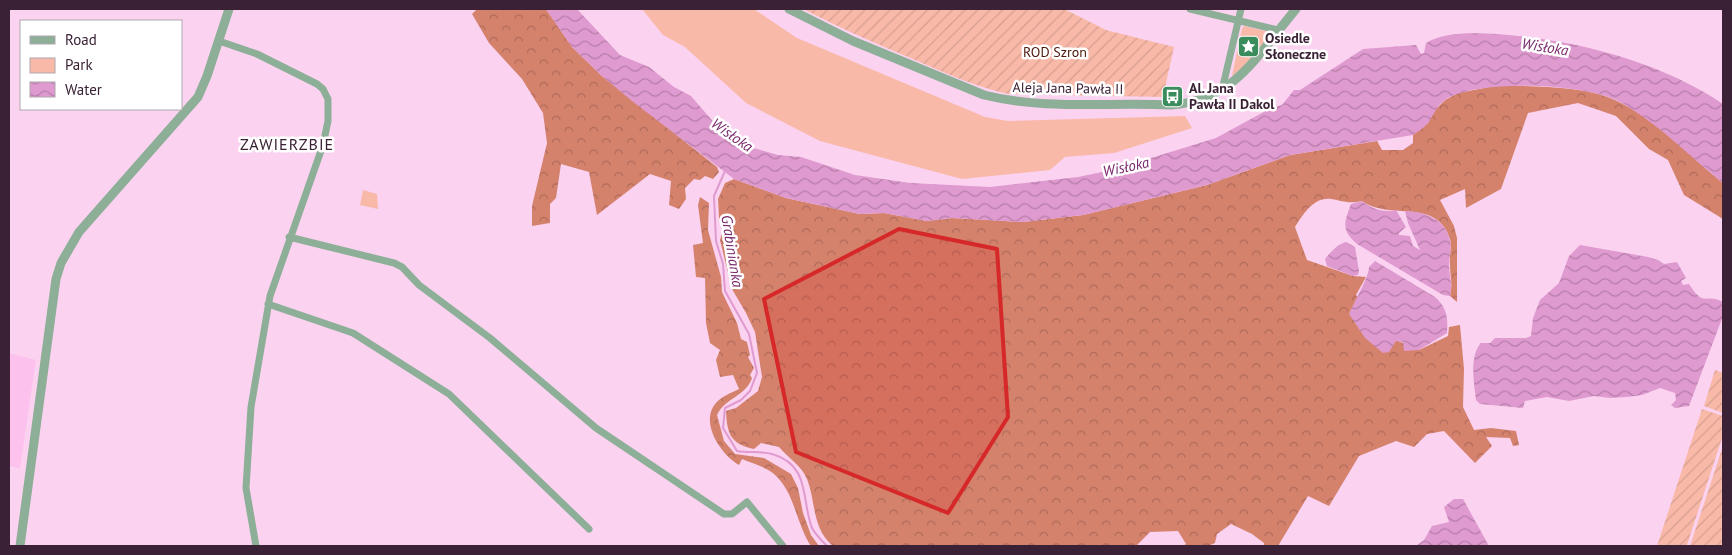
<svg xmlns="http://www.w3.org/2000/svg" width="1732" height="555" font-family="'PT Sans',sans-serif">
<style>
.built{fill:#fdc1ee}
.green{fill:#f9b9a8}
.forest{fill:url(#forest-crowns)}
.garden{fill:url(#garden-furrows)}
.water{fill:url(#water-waves)}
.lines{fill:none;stroke-linecap:round;stroke-linejoin:round}
.stream{stroke:#df9acf;stroke-width:2}
.minor{stroke:#8dae97;stroke-width:7}
.tertiary{stroke:#8dae97;stroke-width:9}
.marked{fill:#d62828;fill-opacity:0.2;stroke:#d62828;stroke-width:4;stroke-linejoin:round}
.labels{text-anchor:middle;stroke-width:5;stroke-linejoin:round;paint-order:stroke}
.poi-label{font-size:14px;font-weight:bold;fill:#3a2135;stroke:#fff;text-anchor:start}
.park-label{font-size:14px;fill:#4b1709;stroke:#fff}
.street-label{font-size:14px;fill:#3a2135;stroke:#fff}
.water-label{font-size:15px;font-style:italic;fill:#7a296c;stroke:#fff}
.quarter-label{font-size:16px;letter-spacing:1px;fill:#3a2135;stroke:#fff}
</style>
<defs>
<pattern id="forest-crowns" width="20" height="18" patternUnits="userSpaceOnUse" patternTransform="scale(1.25)"><rect width="20" height="18" fill="#d5826d"/><path d="M2 6a3 3 0 1 1 6 0M12 15a3 3 0 1 1 6 0" fill="none" stroke="#ae6a5a"/></pattern>
<pattern id="garden-furrows" width="10" height="10" patternUnits="userSpaceOnUse" patternTransform="scale(1.25)"><rect width="10" height="10" fill="#f9b9a8"/><path d="M-1 1l2-2M0 10L10 0M9 11l2-2" fill="none" stroke="#d69f91"/></pattern>
<pattern id="water-waves" width="16" height="10" patternUnits="userSpaceOnUse" patternTransform="scale(1.25)"><rect width="16" height="10" fill="#df9acf"/><path d="M0 5q4-4 8 0t8 0" fill="none" stroke="#b67da9"/></pattern>
</defs>
<rect width="100%" height="100%" fill="#fbd2f0"/>
<path class="built" d="M9,353L36,360L20,468L9,466Z"/>
<path class="green" d="M642,9H754L797,38L985,117L1008,121L1185,116L1192,128L1114,153L1065,157L1050,170L962,179L820,141L746,103L685,47L663,35Z
M1244,26L1269,32L1270,35L1242,68L1232,76L1242,29Z
M363,190L377,194L378,209L360,205Z"/>
<path class="forest" d="M477,9H546L572,47L602,76L717,167L719,172L713,179L705,176L700,180L694,179L685,188L686,199L679,209L669,205L671,181L650,174L597,215L589,172L561,164L556,198L550,204V223L532,226V206L547,143L543,113L522,79L489,43L472,14Z
M1500,85C1535,87 1585,85 1617,101C1657,120 1689,156 1723,183V219L1684,195L1668,160L1649,149L1616,116L1578,103L1528,113L1501,189L1466,208L1465,189L1440,200L1454,226L1457,238V302L1450,296C1453,284 1450,277 1450,265C1449,257 1452,247 1450,239C1437,197 1389,221 1362,201C1349,204 1343,201 1331,199C1313,197 1303,215 1295,227L1307,260L1353,276L1366,277L1356,295L1396,340L1419,350L1448,336L1449,327L1460,325L1464,369L1463,407L1474,430L1491,428L1516,431L1519,445L1513,446L1510,438L1486,437L1492,446L1475,463L1444,431L1427,434L1414,447L1396,441L1359,456L1329,506L1308,496L1278,546H1264V543L1252,534L1231,524L1217,534L1215,543L1208,546H1183L1186,544L1178,531L1150,532L1136,546H833C812,529 816,502 807,479C801,465 789,459 779,447L761,443L754,449C730,444 727,433 726,411L736,408L758,391L762,377L755,332L746,313L732,289L720,240L723,230L719,218L718,199L725,183L734,179L786,198L860,214L884,213L927,221L952,218L1023,222L1083,215L1207,185L1290,155L1377,141L1382,150H1403L1413,143V135L1428,123L1433,112L1445,100L1458,93Z
M700,197L709,203L708,230L721,277L722,292L737,323L741,339L747,342L750,355L748,357L754,368L750,375L752,378C746,396 725,398 717,415L724,441L735,454L764,458L791,474L798,488L803,513L811,535L819,546H811C796,524 795,492 774,474C766,467 751,463 742,459L739,465C721,455 699,422 716,403C722,396 731,393 739,389L733,375L720,377L716,360L720,350L710,343L706,323L705,278L696,277L693,245L703,243L698,205Z"/>
<path class="garden" d="M803,9H1064L1106,30L1174,47L1163,97L1009,94C979,88 950,75 922,63C882,46 842,29 803,9Z
M1715,370L1723,373V413L1704,406Z
M1702,409L1723,416V435L1687,545L1657,546Z
M1723,446V546H1690Z"/>
<path class="water" d="M546,9H577L620,55L649,67L674,87L691,96L716,125L743,145L778,155L801,157L855,175L910,183L990,187L1078,177L1112,170L1216,138L1273,107L1282,105L1294,90H1300L1363,49L1416,45L1421,54L1424,53L1426,43C1445,31 1475,33 1497,34C1572,39 1660,61 1723,104V183C1689,156 1657,122 1618,101C1584,83 1478,79 1446,99C1436,106 1434,115 1428,123C1424,128 1418,131 1413,135L1290,155L1207,185L1083,215L1023,222L952,218L927,221L884,213L860,214L786,198L734,179L632,101L602,76L572,47Z
M1362,201C1372,209 1383,213 1396,210L1406,227L1399,233V235L1410,236L1413,246L1420,250L1408,223L1405,211C1424,211 1447,220 1450,241C1452,249 1449,257 1449,265C1449,276 1453,284 1450,296L1443,295L1357,244C1341,230 1344,223 1351,204Z
M1346,242L1355,247L1359,271L1358,275L1353,276L1327,266L1325,259C1331,252 1336,245 1346,242Z
M1580,245L1648,257L1658,260L1664,264L1677,262L1686,278L1681,281L1683,285L1689,284C1705,309 1704,292 1723,302V316L1689,406L1675,408L1671,405L1676,400L1675,393L1660,388L1642,395L1627,397L1610,398L1594,396L1569,401L1547,397L1525,401L1523,408L1480,404L1476,400C1474,383 1469,356 1481,343H1490L1495,338H1526L1531,336L1533,318L1540,300L1559,283L1569,256Z
M1375,261L1435,297C1447,308 1448,317 1447,333L1419,350L1404,351L1403,342L1396,341L1389,352L1383,353L1365,338L1349,314C1354,302 1369,277 1369,267Z
M1454,499H1463L1489,546H1416L1424,540L1432,526L1449,522L1444,507Z"/>
<g class="lines">
<path class="stream" d="M725,171L714,196L716,241L723,264L725,291L749,334L757,373L750,391L741,400L725,408L723,428L737,451C748,453 761,451 772,454C811,465 801,500 812,528C815,534 822,541 827,546"/>
<path class="minor" d="M1190,9L1278,30
M219,41L257,54L317,84L323,89L328,99V121L323,145L270,296L251,407L246,488L256,546
M1222,90L1241,9
M289,237L394,263L402,267L419,285L490,338L596,428L724,514H732L747,502L783,546
M268,304L353,333L449,394L589,529"/>
<path class="tertiary" d="M789,9L853,41L984,95C1044,110 1109,102 1171,105C1236,100 1257,55 1296,9
M20,546L56,279L61,263L79,232L198,97L207,76L229,9"/>
</g>
<path class="marked" d="M899,229L997,249L1008,417L948,513L796,452L764,299Z"/>
<defs>
<symbol id="sight-square" viewBox="-11 -11 22 22"><rect x="-9" y="-9" width="18" height="18" rx="4" fill="#3b8c5d" stroke="#fff"/><path d="M0-6L1.8-2.2L6-1.7L2.9 1.2L3.7 5.4L0 3.3L-3.7 5.4L-2.9 1.2L-6-1.7L-1.8-2.2Z" fill="#fff"/></symbol>
<symbol id="bus-square" viewBox="-11 -11 22 22"><rect x="-9" y="-9" width="18" height="18" rx="4" fill="#3b8c5d" stroke="#fff"/><path d="M-5-6H5V4H4V6H2V4H-2V6H-4V4H-5ZM-3.5-4V0h7V-4ZM-3.5 1.2v1.5H-2V1.2ZM2 1.2v1.5H3.5V1.2Z" fill="#fff"/></symbol>
</defs>
<g fill-rule="evenodd">
<use href="#sight-square" x="1236" y="34" width="25" height="25"/>
<use href="#bus-square" x="1160" y="84" width="25" height="25"/>
</g>
<g class="labels">
<g class="poi-label">
<text x="1265" y="43">Osiedle<tspan x="1265" dy="16">Słoneczne</tspan></text>
<text x="1189" y="93">Al. Jana<tspan x="1189" dy="16">Pawła II Dakol</tspan></text>
</g>
<g class="park-label">
<text x="1055" y="57">ROD Szron</text>
</g>
<g class="street-label">
<text transform="translate(1068 88) rotate(1)" y="5">Aleja Jana Pawła II</text>
</g>
<g class="water-label">
<text transform="translate(1545 47) rotate(9)" y="5">Wisłoka</text>
<text transform="translate(732 135) rotate(35)" y="5">Wisłoka</text>
<text transform="translate(1126 167) rotate(-12)" y="5">Wisłoka</text>
<text transform="translate(732 251) rotate(81)" y="5">Grabinianka</text>
</g>
<g class="quarter-label">
<text x="287" y="150">ZAWIERZBIE</text>
</g>
</g>
<rect width="1732" height="555" fill="none" stroke="#3a2135" stroke-width="20"/>
<rect x="20" y="20" width="162" height="90" fill="#ffffff" stroke="#b0a6ae"/>
<rect x="30" y="36" width="25" height="8" fill="#8dae97" stroke="#b0a6ae"/>
<text x="65" y="45" font-size="15" fill="#3a2135">Road</text>
<rect x="30" y="58" width="25" height="15" fill="#f9b9a8" stroke="#b0a6ae"/>
<text x="65" y="70" font-size="15" fill="#3a2135">Park</text>
<rect x="30" y="82" width="25" height="15" fill="url(#water-waves)" stroke="#b0a6ae"/>
<text x="65" y="95" font-size="15" fill="#3a2135">Water</text>
</svg>
